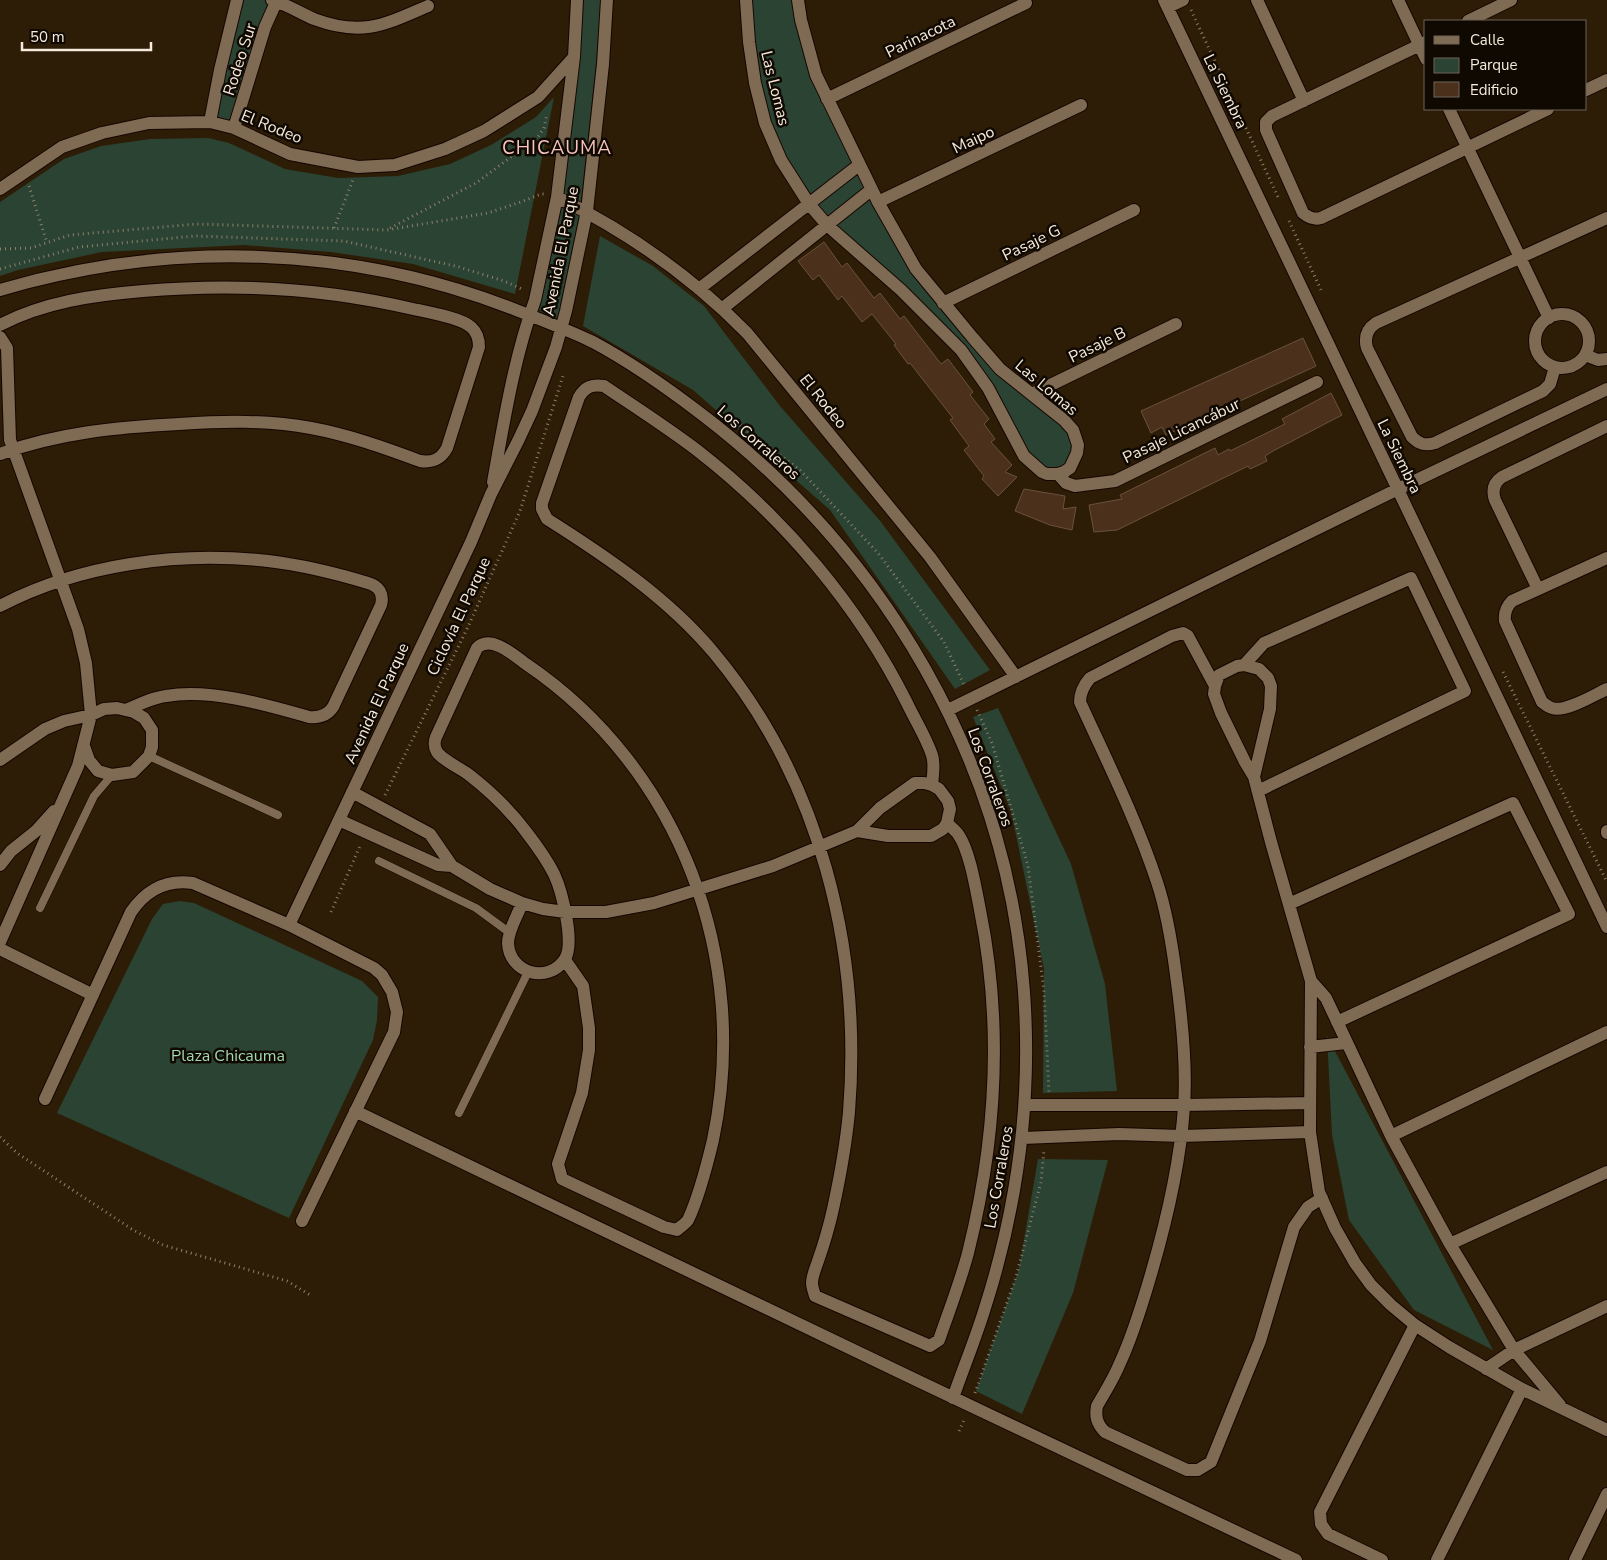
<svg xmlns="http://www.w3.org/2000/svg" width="1607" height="1560" font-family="'Nunito Sans',sans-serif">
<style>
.green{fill:#2b4332}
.building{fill:#4b301b;stroke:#6a513f}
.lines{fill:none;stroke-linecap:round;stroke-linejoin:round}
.lane-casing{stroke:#150600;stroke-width:9}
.street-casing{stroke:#150600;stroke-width:14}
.path{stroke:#8d7f6d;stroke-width:3;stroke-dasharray:1 4;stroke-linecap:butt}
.lane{stroke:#7f6a53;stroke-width:8}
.street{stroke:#7f6a53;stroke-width:12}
.labels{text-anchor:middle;stroke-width:5;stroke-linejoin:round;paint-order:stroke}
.street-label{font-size:16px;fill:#f5eadc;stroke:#100902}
.park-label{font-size:16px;fill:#a0d9b1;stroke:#100902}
.quarter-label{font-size:19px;letter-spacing:1px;fill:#f8c4be;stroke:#100902}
</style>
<rect width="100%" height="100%" fill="#2d1d06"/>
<path class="green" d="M242,0H272L232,121L214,118Z
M583,0H601L596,64L580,210L560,321L541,312L538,308Z
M750,0H793L796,21L913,272L1061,423L1072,438L1073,453L1066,466L1057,470L1044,468L1027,454L991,385L830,222L784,158L769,121L758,82Z
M554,97L515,294L413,264L331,252L244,245L102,252L18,270L0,276V202L64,159L101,146L150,139L208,138L229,143L285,169L338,178L398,176L450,164L491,145L536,117Z
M600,236L653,266L704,306L780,406L881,522L990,670L955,689L830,510L693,390L583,326Z
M998,708L1071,864L1105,984L1117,1091L1043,1093L1044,969L1011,811L973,717Z
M179,901L194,903L362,981L378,997L377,1020L373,1040L289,1218L57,1113L152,919L163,904Z
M1327,1036L1493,1350L1414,1310L1349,1220L1332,1135Z
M1038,1159L1108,1160L1073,1293L1022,1414L976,1391L1019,1269Z"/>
<path class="building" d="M824,242L842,267L847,263L874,298L880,293L900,319L904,316L941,364L948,359L973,392L970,395L989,419L984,424L995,439L991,442L1012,465L1005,472L1017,477L998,496L982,479L984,476L964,450L969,446L950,420L953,418L910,363L908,364L894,345L896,344L872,314L862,322L842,296L838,300L819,275L813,280L798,261Z
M1303,338L1316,366L1166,435L1162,427L1151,433L1141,411Z
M1331,393L1342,415L1273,451L1265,456L1267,461L1250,469L1248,466L1117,530L1094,532L1089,505L1122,499L1120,495L1215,448L1218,455L1229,449L1230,451L1285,424L1282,419Z
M1024,489L1065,496L1063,509L1076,507L1072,530L1050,525L1015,511Z"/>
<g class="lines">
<defs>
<path id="lane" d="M149,756L278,815
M379,861L476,908L510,933
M40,908L94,796L112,775
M459,1113L528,972"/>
<path id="street" d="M272,0C286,4 300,13 314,19C362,37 384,25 428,6
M746,0L749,42L755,83L765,123L781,160L809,204L827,225L901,290L961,350L988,388L1024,456L1042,472L1047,474H1058L1064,472L1070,468L1077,453L1078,445L1073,430L1064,420L1000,369L973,338L916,269L878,202L816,75L801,20L798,0
M1164,0L1607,927
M1257,0L1304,101
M1398,0L1426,59
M1168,7L1183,0
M1468,21L1511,0
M1426,42L1272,116L1266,122V130L1303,213C1309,218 1314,220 1321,218L1548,109
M1586,90L1607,80
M827,99L1026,3
M1449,109L1549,318
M210,122L220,70L237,0
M234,128L265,27L277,0
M0,189L62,147L102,133L149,123L210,122L234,128L290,154L358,167L395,165L445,149L484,131L538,97L574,57
M557,197C626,231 693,278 747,333L930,557L1016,677
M878,202L1081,105
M699,289L859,165
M0,290C170,240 351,245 516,310C542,320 568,330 593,342C632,363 666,387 700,413C884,553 1007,760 1024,992C1032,1102 1018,1206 984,1311C975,1340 963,1369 953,1398
M943,303L1134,210
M723,308L871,190
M1535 341a27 27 0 1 1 54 0a27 27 0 1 1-54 0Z
M0,325C44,302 94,295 143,291C234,283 324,288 413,309C427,312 461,318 471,327C477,332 479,339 479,347L447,448C441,459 433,463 420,461C385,448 349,435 311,428C267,420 224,421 179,424C118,427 57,433 0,454
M0,337L7,348L10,440L78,629L86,663L91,715L78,766L0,942
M1585,355L1598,360L1607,359
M1555,367L1550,384L1543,391L1435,443C1425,446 1419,444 1412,437L1367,348C1364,337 1367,329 1376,323L1607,218
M1032,394L1176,324
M1058,474L1066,483L1075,486L1115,481L1317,382
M493,482C504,421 514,358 535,300L557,197L574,57L577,0
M1607,558L1512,601C1506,607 1504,613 1505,621L1542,702C1545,704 1548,707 1552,708C1565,713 1594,695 1607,689
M1538,589L1495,500C1492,491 1493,483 1502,477L1607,426
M0,606C80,564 179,551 268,561C302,565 335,573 368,583C379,586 384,594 381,605L333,707C327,716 319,718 309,717C267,705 210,688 166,696C152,698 139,704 126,710
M1244,665L1264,643L1411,578L1465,691L1258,791
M1215,686L1188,636L1183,633L1172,636L1090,678C1084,685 1080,692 1080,702C1107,761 1137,821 1157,882C1167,912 1172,944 1176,975C1182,1018 1187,1064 1184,1107C1180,1166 1166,1224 1149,1281C1141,1308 1132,1337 1120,1363C1114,1378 1105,1392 1097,1406C1095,1417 1097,1424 1105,1432L1187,1470H1198L1211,1462L1260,1341L1294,1227L1308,1207L1322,1198
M948,710L1398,489L1607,389
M0,760L45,729L64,721L91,715L104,709L117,708L134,712L144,718L152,730V747L149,756L133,772L112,775L98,771L89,760L84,746
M1254,777L1270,709L1271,686L1268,678L1259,669L1244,665L1237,666L1219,675L1215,686L1214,694L1221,713L1245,762L1254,777L1271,842L1311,981L1310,1132L1319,1192L1335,1228L1355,1263L1371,1285L1391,1305L1415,1325L1449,1347L1522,1389L1607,1430
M932,785C933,775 935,764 932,755C926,737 915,720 907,703C858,605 784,518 698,451C668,428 635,407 604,386C592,384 585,387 579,397L542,503V509L547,519C607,557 668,598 714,653C820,780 862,949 849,1112C846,1144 840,1177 833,1209C829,1227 824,1244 818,1261C816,1267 812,1276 812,1283C812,1287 814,1292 815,1296L930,1346L939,1340C949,1311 960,1283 968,1253C996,1141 1003,1024 980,910C976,890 970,851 958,834C955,830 951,827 947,823
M352,792L430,834L452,866
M339,820L438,865L452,866L490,889L522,903L543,909L565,912H606L654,903L773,866L857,831L880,808L915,783H924L932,785L939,789L948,801L950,809L947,823L943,829L931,836H888L857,831
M1607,831V833
M0,865L11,851L36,831L54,811
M522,903C518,915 508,930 508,943C509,973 548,985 565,959C575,943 562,891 554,874C547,860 537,846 527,833C510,810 490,791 468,774C460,768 442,760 437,752C434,747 434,742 436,737L477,648C490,634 514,655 526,664C681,769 751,959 713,1140C707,1165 699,1197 688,1220C685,1224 680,1227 677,1230L664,1227L562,1179L558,1164L582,1093L589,1050V1028L583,986L565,960
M1289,904L1513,803L1569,914L1337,1022
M289,925L471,542L491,494L518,441L532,411L556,347L566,311L587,211L603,64L607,0
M0,949L93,995
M1311,981L1326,998L1391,1136L1450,1244L1514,1350L1560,1405
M1310,1047L1346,1043
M45,1099L131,912C146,890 166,879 193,883L289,925L374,968L382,975L392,992L397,1012L394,1032L302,1221
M1026,1105H1184L1310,1103
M355,1111L916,1380L1296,1560
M1391,1136L1607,1032
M1023,1138L1119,1134L1181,1136L1310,1132
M1450,1244L1607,1172
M1486,1369L1514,1350L1607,1306
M1382,1560L1328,1534L1321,1524L1320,1512L1415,1325
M1437,1560L1522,1389
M1575,1560L1607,1494"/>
</defs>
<use href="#lane" class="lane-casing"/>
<use href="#street" class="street-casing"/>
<path class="path" d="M1191,10L1278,197
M29,186L47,243
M1289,221L1321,290
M334,228L353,180
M390,228L476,183L538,137L544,128L547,114
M0,249L31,248L70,235L197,224L387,230L488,213L521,202L541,194H544
M0,269L79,247L194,236L344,241L459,267L504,281L524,290
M736,422L800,470L878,553L944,642L965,687
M1503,672L1607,882
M977,710L992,743L1028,866L1044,991L1049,1092
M385,795L467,629L520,511L563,376
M331,912L360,846
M0,1137L17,1153L133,1230L163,1245L287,1281L310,1295
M975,1393L1016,1277L1041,1182L1044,1150
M959,1431L965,1418"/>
<use href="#lane" class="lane"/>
<use href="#street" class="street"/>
</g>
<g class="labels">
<g class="street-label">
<text transform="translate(920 36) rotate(-26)" y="6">Parinacota</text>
<text transform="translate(239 59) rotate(-72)" y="6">Rodeo Sur</text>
<text transform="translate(776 88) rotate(76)" y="6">Las Lomas</text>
<text transform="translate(1226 91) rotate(64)" y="6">La Siembra</text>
<text transform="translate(272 126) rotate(22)" y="6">El Rodeo</text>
<text transform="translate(973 139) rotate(-25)" y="6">Maipo</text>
<text transform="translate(1031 242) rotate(-26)" y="6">Pasaje G</text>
<text transform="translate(560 251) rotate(-79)" y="6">Avenida El Parque</text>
<text transform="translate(1097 344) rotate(-26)" y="6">Pasaje B</text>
<text transform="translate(1047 387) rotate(40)" y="6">Las Lomas</text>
<text transform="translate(824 401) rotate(51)" y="6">El Rodeo</text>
<text transform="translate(1181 430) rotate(-26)" y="6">Pasaje Licancábur</text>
<text transform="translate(759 442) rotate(41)" y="6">Los Corraleros</text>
<text transform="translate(1400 456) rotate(64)" y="6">La Siembra</text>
<text transform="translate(458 616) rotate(-65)" y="6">Ciclovía El Parque</text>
<text transform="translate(376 703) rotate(-65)" y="6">Avenida El Parque</text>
<text transform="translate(991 777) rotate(70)" y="6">Los Corraleros</text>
<text transform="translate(998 1177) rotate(-80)" y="6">Los Corraleros</text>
</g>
<g class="park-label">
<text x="228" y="1061">Plaza Chicauma</text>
</g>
<g class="quarter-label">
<text x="557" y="154">CHICAUMA</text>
</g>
</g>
<rect x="1424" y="20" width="162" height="90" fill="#100902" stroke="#6c6359"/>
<rect x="1434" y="36" width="25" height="8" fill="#7f6a53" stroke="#6c6359"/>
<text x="1470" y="45" font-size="15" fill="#f5eadc">Calle</text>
<rect x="1434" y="58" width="25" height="15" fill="#2b4332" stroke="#6c6359"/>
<text x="1470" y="70" font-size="15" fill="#f5eadc">Parque</text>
<rect x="1434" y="82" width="25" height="15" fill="#4b301b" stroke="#6c6359"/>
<text x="1470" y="95" font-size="15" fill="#f5eadc">Edificio</text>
<path d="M22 42v8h129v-8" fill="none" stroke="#f5eadc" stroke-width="2.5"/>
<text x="30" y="42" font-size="15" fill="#f5eadc" stroke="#100902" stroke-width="4" paint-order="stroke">50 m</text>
</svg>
